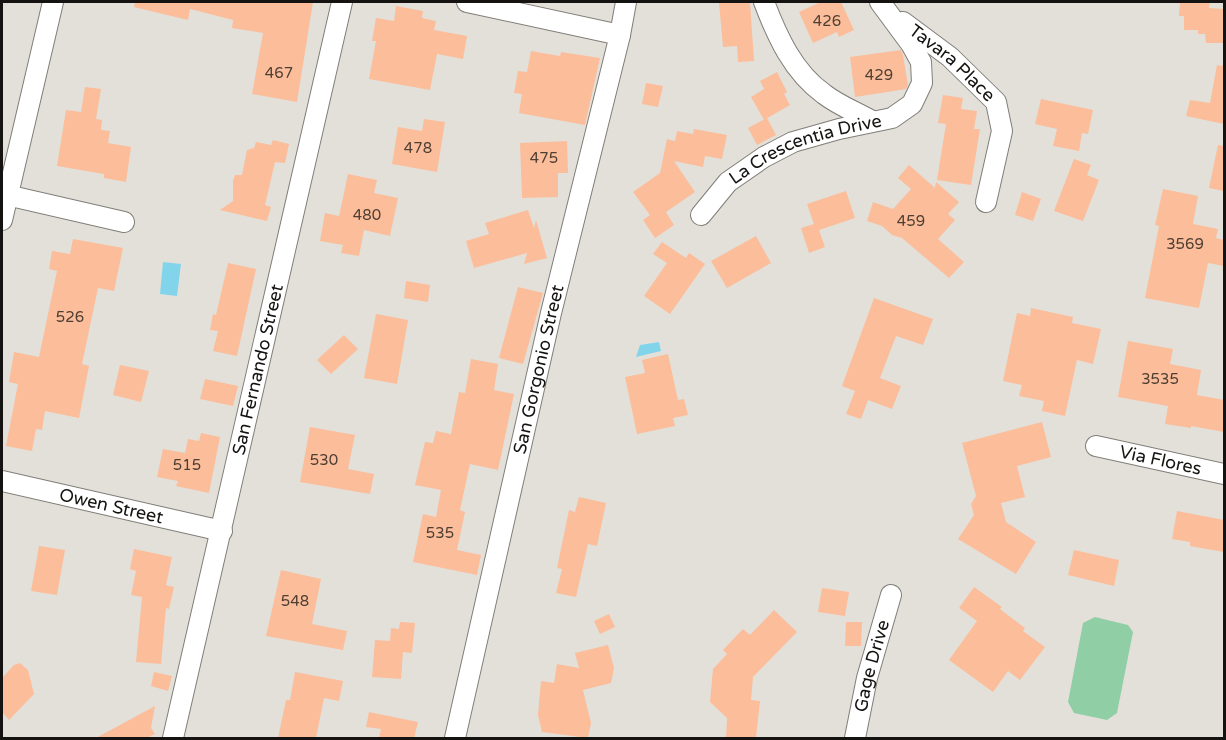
<svg xmlns="http://www.w3.org/2000/svg" width="1226" height="740" font-family="'Varela Round',sans-serif">
<style>
.green{fill:#90cfa6}
.water{fill:#82d4eb}
.building{fill:#fbbd9a}
.lines{fill:none;stroke-linecap:round;stroke-linejoin:round}
.minor-casing{stroke:#807e78;stroke-width:22}
.minor{stroke:#fff;stroke-width:20}
.labels{text-anchor:middle;stroke-width:5;stroke-linejoin:round;paint-order:stroke}
.number-label{font-size:15px;fill:#4e3e33}
.street-label{font-size:18px;fill:#141311;stroke:#f0eee7}
</style>
<rect width="100%" height="100%" fill="#e3e0da"/>
<path class="green" d="M1095,617L1128,625L1133,632L1117,713L1107,720L1074,713L1068,702L1083,623Z"/>
<path class="water" d="M163,262L181,264L177,296L160,294Z
M659,342L661,351L636,357L640,345Z"/>
<path class="building" d="M135,2H313L297,102L252,94L263,33L232,28L233,20L190,9L188,20L134,7Z
M719,2H750L754,61L738,62L737,46L723,47Z
M821,2H841L854,30L839,37L837,32L813,43L799,12Z
M1180,2H1210L1209,8L1224,9L1223,43H1206L1205,34H1198V30H1184V16H1179Z
M396,6L423,11L422,18L436,21L434,30L467,36L463,59L437,54L430,90L369,79L376,41H372L376,18L394,21Z
M901,50L903,55L908,85L906,89L855,97L850,57Z
M531,51L560,56L561,52L600,58L585,125L519,113L522,94L514,93L518,71L527,72Z
M1217,65L1224,66V124L1186,116L1190,100L1210,103Z
M777,72L787,92L784,94L790,105L764,120L751,97L764,89L760,81Z
M646,83L663,86L658,107L642,104Z
M85,87L101,89L96,119L102,120L101,130L110,131L108,143L131,147L126,182L104,178V174L57,166L66,110L81,112Z
M943,95L963,98L961,109L977,111L974,129H980L971,185L937,180L946,124L938,123Z
M1041,99L1093,110L1088,134L1082,133L1079,151L1053,146L1057,129L1035,124Z
M767,118L776,135L757,145L748,128Z
M424,119L445,122L437,172L392,164L398,127L422,131Z
M694,129L727,135L722,159L705,156L703,167L674,161L695,192L666,212L674,225L655,238L643,220L650,215L633,192L660,173L667,139L675,141L677,131L693,134Z
M273,140L289,144L285,163L275,162L265,205L271,207L267,221L220,210L233,201V181L235,175H242L247,150L254,148L256,142L271,145Z
M567,141L568,173H558V197L522,198L520,143Z
M1218,145L1224,146V191L1209,188Z
M1074,159L1091,165L1087,175L1099,180L1083,221L1054,211Z
M909,165L935,188L936,182L959,202L948,214L955,220L938,239L964,262L949,278L902,238L892,235L882,226L867,221L873,202L893,209L911,189L898,178Z
M348,174L377,180L374,193L398,198L390,236L364,230L359,256L341,253L343,245L320,241L325,213L339,216Z
M1163,189L1198,196L1193,224L1218,229L1216,238L1224,240V266L1208,263L1199,308L1145,298L1159,226L1155,225Z
M846,191L855,218L819,230L825,247L809,253L801,228L814,224L807,204Z
M1022,192L1041,199L1033,221L1015,215Z
M528,210L534,228L536,220L547,258L524,264L527,253L474,268L466,241L489,234L485,223Z
M756,236L771,263L727,288L711,261Z
M73,239L123,248L114,291L98,288L82,364L89,366L79,418L45,411L42,430L36,429L32,451L6,446L18,384L9,382L14,352L39,357L57,271L49,269L52,251L70,254Z
M662,242L686,258L689,253L705,264L670,314L644,296L667,263L653,254Z
M228,263L256,269L237,356L213,351L218,331L210,330L213,314L216,315Z
M406,281L430,285L428,302L404,298Z
M518,287L543,293L523,364L499,358Z
M874,298L933,319L923,345L896,336L880,378L901,386L892,409L868,400L861,419L846,414L855,391L842,386Z
M1031,308L1073,317L1072,323L1101,329L1093,364L1077,360L1065,416L1042,411L1044,401L1019,396L1022,385L1003,381L1017,313L1030,316Z
M376,314L408,320L397,384L364,378Z
M344,335L358,349L331,374L317,360Z
M1128,341L1173,349L1170,364L1201,370L1197,395L1224,400V432L1191,426V428L1165,424L1168,406L1118,397Z
M668,354L678,400L684,399L688,415L673,418L675,426L637,434L625,377L645,373L642,360Z
M471,359L498,364L494,390L514,394L498,470L470,464L460,510L465,512L457,550L481,555L477,575L413,562L423,514L436,517L441,490L415,485L425,442L433,443L436,431L451,434L459,392L465,393Z
M120,365L149,371L141,402L113,395Z
M205,379L238,386L233,406L200,399Z
M1042,422L1051,457L1017,466L1025,497L1001,503L1006,522L1036,542L1016,574L958,539L974,515L971,504L976,496L962,443Z
M310,427L355,435L348,469L374,474L370,494L300,482Z
M201,433L220,437L209,493L176,486L178,481L157,477L163,449L185,453L188,439L199,441Z
M579,497L606,503L597,546L588,544L576,597L556,593L562,569L557,568L569,510L575,512Z
M1177,511L1224,520V552L1190,546V542L1172,539Z
M39,546L65,550L57,595L31,591Z
M134,549L172,557L166,585L174,587L169,609L166,608L161,664L136,662L142,597L131,595L136,571L130,569Z
M1074,550L1119,560L1114,586L1068,575Z
M281,570L321,579L312,624L347,631L343,650L266,636Z
M974,587L1002,607L1000,609L1025,628L1023,631L1045,647L1020,680L1008,671L993,692L949,660L977,621L959,608Z
M822,588L849,592L845,616L818,612Z
M774,610L797,632L753,677L751,700L760,701L756,738H726L727,718L710,702L713,669L727,654L723,650L743,629L750,635Z
M609,614L615,627L600,634L594,621Z
M400,622L415,623L412,653L403,652L401,679L372,677L375,640L390,641L391,628L399,629Z
M846,622H862L861,646H845Z
M608,645L614,668L611,683L583,690L591,723L588,738L542,732L538,715L541,681L554,683L557,664L579,668L575,653Z
M20,663L28,670L34,694L9,720L2,712V678L14,665Z
M154,672L172,676L168,691L151,686Z
M295,672L343,681L339,701L324,698L316,738H278L286,700H290Z
M155,706L151,728L155,734L147,738H96Z
M369,712L418,722L414,738H379L381,729L366,727Z"/>
<g class="lines">
<defs>
<g id="minor">
<path d="M467,2L620,35"/>
<path d="M764,2C777,36 793,72 824,94C838,105 856,112 872,121"/>
<path id="s1" d="M903,22L950,57L996,102L1002,131L986,202"/>
<path d="M2,194L124,222"/>
<path id="s2" d="M701,215L728,182L764,157L793,142L839,129L892,118L912,104L922,83L921,62L911,44L880,2"/>
<path d="M2,220L53,2"/>
<path id="s3" d="M1096,446L1224,474"/>
<path id="s4" d="M2,481L222,531"/>
<path id="s5" d="M173,738L342,2"/>
<path id="s6" d="M455,738L551,313L620,35L626,2"/>
<path id="s7" d="M855,738L867,678L891,595"/>
</g>
</defs>
<use href="#minor" class="minor-casing"/>
<use href="#minor" class="minor"/>
</g>
<g class="labels">
<g class="number-label">
<text x="827" y="26">426</text>
<text x="279" y="78">467</text>
<text x="879" y="80">429</text>
<text x="418" y="153">478</text>
<text x="544" y="163">475</text>
<text x="367" y="220">480</text>
<text x="911" y="226">459</text>
<text x="1185" y="249">3569</text>
<text x="70" y="322">526</text>
<text x="1160" y="384">3535</text>
<text x="324" y="465">530</text>
<text x="187" y="470">515</text>
<text x="440" y="538">535</text>
<text x="295" y="606">548</text>
</g>
<g class="street-label">
<text dy="6" stroke="none"><textPath href="#s1" startOffset="64">Tavara Place</textPath></text>
<text dy="6" stroke="none"><textPath href="#s2" startOffset="128">La Crescentia Drive</textPath></text>
<text dy="6" stroke="none"><textPath href="#s5" startOffset="378">San Fernando Street</textPath></text>
<text dy="6" stroke="none"><textPath href="#s6" startOffset="378">San Gorgonio Street</textPath></text>
<text dy="6" stroke="none"><textPath href="#s3" startOffset="66">Via Flores</textPath></text>
<text dy="6" stroke="none"><textPath href="#s4" startOffset="112">Owen Street</textPath></text>
<text dy="6" stroke="none"><textPath href="#s7" startOffset="74">Gage Drive</textPath></text>
</g>
</g>
<rect width="1226" height="740" fill="none" stroke="#141311" stroke-width="6"/>
</svg>
